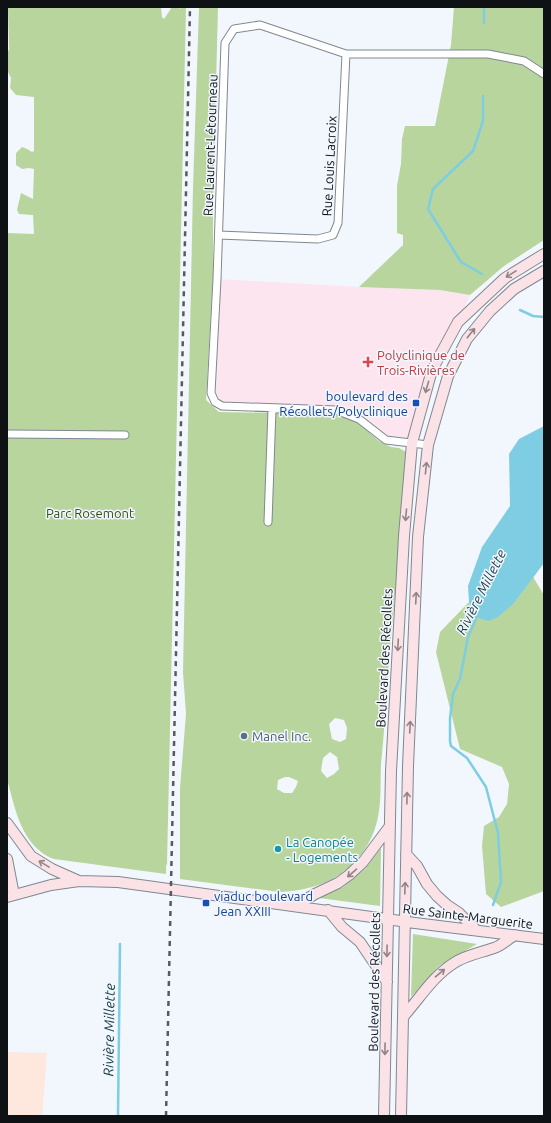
<svg xmlns="http://www.w3.org/2000/svg" width="551" height="1123" font-family="Ubuntu,sans-serif">
<style>
.industrial{fill:#fee7dc}
.medical{fill:#fde5ef}
.green{fill:#b8d59d;fill-rule:evenodd}
.water{fill:#7ecde2}
.lines{fill:none;stroke-linecap:round;stroke-linejoin:round}
.stream{stroke:#7ecde2;stroke-width:2.5}
.street-casing{stroke:#7f8890;stroke-width:9}
.secondary-casing{stroke:#7f8890;stroke-width:12}
.street{stroke:#fff;stroke-width:7}
.secondary{stroke:#fae2e7;stroke-width:10}
.rail{stroke:#575a5e;stroke-width:2.5;stroke-dasharray:5 5;stroke-linecap:butt}
.oneway{stroke:#908488}
.health-dot{fill:#e0444e;stroke:#f2f7fd;stroke-width:1.5}
.transit-dot{fill:#1a4fb4;stroke:#f2f7fd;stroke-width:1.5}
.service-dot{fill:#5c6f8a;stroke:#f2f7fd;stroke-width:1.5}
.culture-dot{fill:#0f9aa8;stroke:#f2f7fd;stroke-width:1.5}
.labels{text-anchor:middle;stroke-width:3;stroke-linejoin:round;paint-order:stroke}
.street-label{font-size:13px;fill:#0f1215;stroke:#f2f7fd}
.health-label{font-size:13px;fill:#be3a42;stroke:#f2f7fd;text-anchor:start}
.transit-label{font-size:13px;fill:#164399;stroke:#f2f7fd;text-anchor:end}
.park-label{font-size:13px;fill:#365015;stroke:#f2f7fd}
.service-label{font-size:13px;fill:#4e5e75;stroke:#f2f7fd;text-anchor:start}
.culture-label{font-size:13px;fill:#0d838f;stroke:#f2f7fd;text-anchor:start}
.water-label{font-size:14px;font-style:italic;fill:#183d47;stroke:#f2f7fd}
</style>
<rect width="100%" height="100%" fill="#f2f7fd"/>
<path class="industrial" d="M7,1052L47,1053L42,1116H7Z"/>
<path class="medical" d="M217,279L359,287L440,290L470,295L459,321L432,370L412,443L386,440L359,419L336,411L222,406L211,393Z"/>
<path class="green" d="M8,7H161L162,17L164,19L172,7H178L180,9L181,7H186L167,864L166,866V874L54,859C49,857 44,855 40,851C19,834 14,804 7,779V233L34,234L33,215L19,214L17,210L21,193L33,199L34,169L29,168L22,169L16,165V153L22,147L27,149L32,152L34,151V97L16,95L10,88L11,78L7,70V54L9,49Z
M199,7H218L213,200V276L206,400L219,412L335,414L356,421L379,441L391,447L399,448L406,452L407,457C401,529 394,601 388,674C386,704 384,734 381,764C380,791 383,819 368,844C348,877 318,890 280,892L180,879V788L186,714L183,672L193,188ZM335,718L344,720L347,728L346,739L340,742L332,739L329,724ZM330,752L337,757L339,769L334,774L327,778L321,771L323,758ZM285,777H289L298,781L296,787L292,793H284L277,789L278,780Z
M454,7H544V240L504,266L470,295L440,290L359,287L403,245V235L397,233V186L401,164L402,139L405,126H435L451,45Z
M533,577L544,595V891L501,907L486,894L482,846L484,826L499,817L507,804L509,784L502,767L460,749L436,652L440,632L469,602L472,614L515,602Z
M381,848L380,906L319,898L343,887L366,868Z
M413,934L477,944L439,966L411,997Z"/>
<path class="water" d="M544,426V563L515,602L498,617L488,621L476,617L472,614L469,602L468,586L482,547L510,506L509,454L519,439Z"/>
<g class="lines">
<path class="stream" d="M484,23V7
M482,274L461,262L428,209L433,189L473,151L483,121V96
M520,310L533,316L544,317
M477,616L468,637L460,679L453,694L450,718V741L451,746L467,758L486,787L498,833L501,882L493,905
M118,1116L120,944"/>
<defs>
<path id="street" d="M219,235L318,239L333,235L338,223L346,54
M7,434L125,435
M428,445L386,440L359,419L336,410L222,406L215,402L211,393L217,279L225,43L234,29L260,25L346,54H488L524,61L544,74
M268,522L272,409H277"/>
<path id="secondary" d="M7,823L31,856L52,869L79,881
M406,854L417,866L427,884L437,896L447,905L459,913L476,930
M7,859L14,895
M7,897L51,885L79,881L118,882L415,923L544,939
M295,906L315,894L338,883L349,875L363,862L390,826
M328,910L342,927L360,942L387,982
M403,1017C420,998 432,977 454,963C466,955 480,953 494,948C501,946 508,939 515,935
M384,1116L391,771L404,536L412,443L432,370L458,322L505,278L544,254
M401,1116L408,766L418,537L428,445L448,376L467,339L490,311L514,289L544,271"/>
</defs>
<use href="#street" class="street-casing"/>
<use href="#secondary" class="secondary-casing"/>
<use href="#street" class="street"/>
<use href="#secondary" class="secondary"/>
<path class="rail" d="M166,1116L190,7"/>
</g>
<defs><path id="oneway-shaft" d="M-6 0H5M1.5-3L5.5 0L1.5 3" fill="none" stroke-width="1.6" stroke-linecap="round" stroke-linejoin="round"/></defs>
<g class="oneway">
<use href="#oneway-shaft" transform="translate(511 274) rotate(148)"/>
<use href="#oneway-shaft" transform="translate(471 333) rotate(-51)"/>
<use href="#oneway-shaft" transform="translate(427 387) rotate(106)"/>
<use href="#oneway-shaft" transform="translate(426 468) rotate(-84)"/>
<use href="#oneway-shaft" transform="translate(406 515) rotate(95)"/>
<use href="#oneway-shaft" transform="translate(416 598) rotate(-87)"/>
<use href="#oneway-shaft" transform="translate(398 645) rotate(93)"/>
<use href="#oneway-shaft" transform="translate(410 727) rotate(-87)"/>
<use href="#oneway-shaft" transform="translate(407 798) rotate(-89)"/>
<use href="#oneway-shaft" transform="translate(44 864) rotate(-149)"/>
<use href="#oneway-shaft" transform="translate(352 873) rotate(139)"/>
<use href="#oneway-shaft" transform="translate(405 888) rotate(-88)"/>
<use href="#oneway-shaft" transform="translate(387 951) rotate(91)"/>
<use href="#oneway-shaft" transform="translate(440 973) rotate(-40)"/>
<use href="#oneway-shaft" transform="translate(385 1049) rotate(91)"/>
</g>
<path class="health-dot" d="M366 356h4v4h4v4h-4v4h-4v-4h-4v-4h4z"/>
<g class="transit-dot">
<rect x="412" y="399" width="8" height="8" rx="2"/>
<rect x="202" y="899" width="8" height="8" rx="2"/>
</g>
<circle class="service-dot" cx="244" cy="736" r="4"/>
<circle class="culture-dot" cx="278" cy="849" r="4"/>
<g class="labels">
<g class="street-label">
<text transform="translate(210 145) rotate(-88)" y="5">Rue Laurent-Létourneau</text>
<text transform="translate(329 166) rotate(-87)" y="5">Rue Louis Lacroix</text>
<text transform="translate(384 658) rotate(-87)" y="5">Boulevard des Récollets</text>
<text transform="translate(468 916) rotate(7)" y="5">Rue Sainte-Marguerite</text>
<text transform="translate(374 982) rotate(-89)" y="5">Boulevard des Récollets</text>
</g>
<g class="health-label">
<text x="377" y="360">Polyclinique de<tspan x="377" dy="15">Trois-Rivières</tspan></text>
</g>
<g class="transit-label">
<text x="408" y="401">boulevard des<tspan x="408" dy="15">Récollets/Polyclinique</tspan></text>
<text x="214" y="901" text-anchor="start">viaduc boulevard<tspan x="214" dy="15">Jean XXIII</tspan></text>
</g>
<g class="park-label">
<text x="90" y="518">Parc Rosemont</text>
</g>
<g class="service-label">
<text x="252" y="741">Manel Inc.</text>
</g>
<g class="culture-label">
<text x="286" y="847">La Canopée<tspan x="286" dy="15">- Logements</tspan></text>
</g>
<g class="water-label">
<text transform="translate(481 592) rotate(-63)" y="5">Rivière Millette</text>
<text transform="translate(109 1030) rotate(-89)" y="5">Rivière Millette</text>
</g>
</g>
<rect width="551" height="1123" fill="none" stroke="#0f1215" stroke-width="16"/>
</svg>
